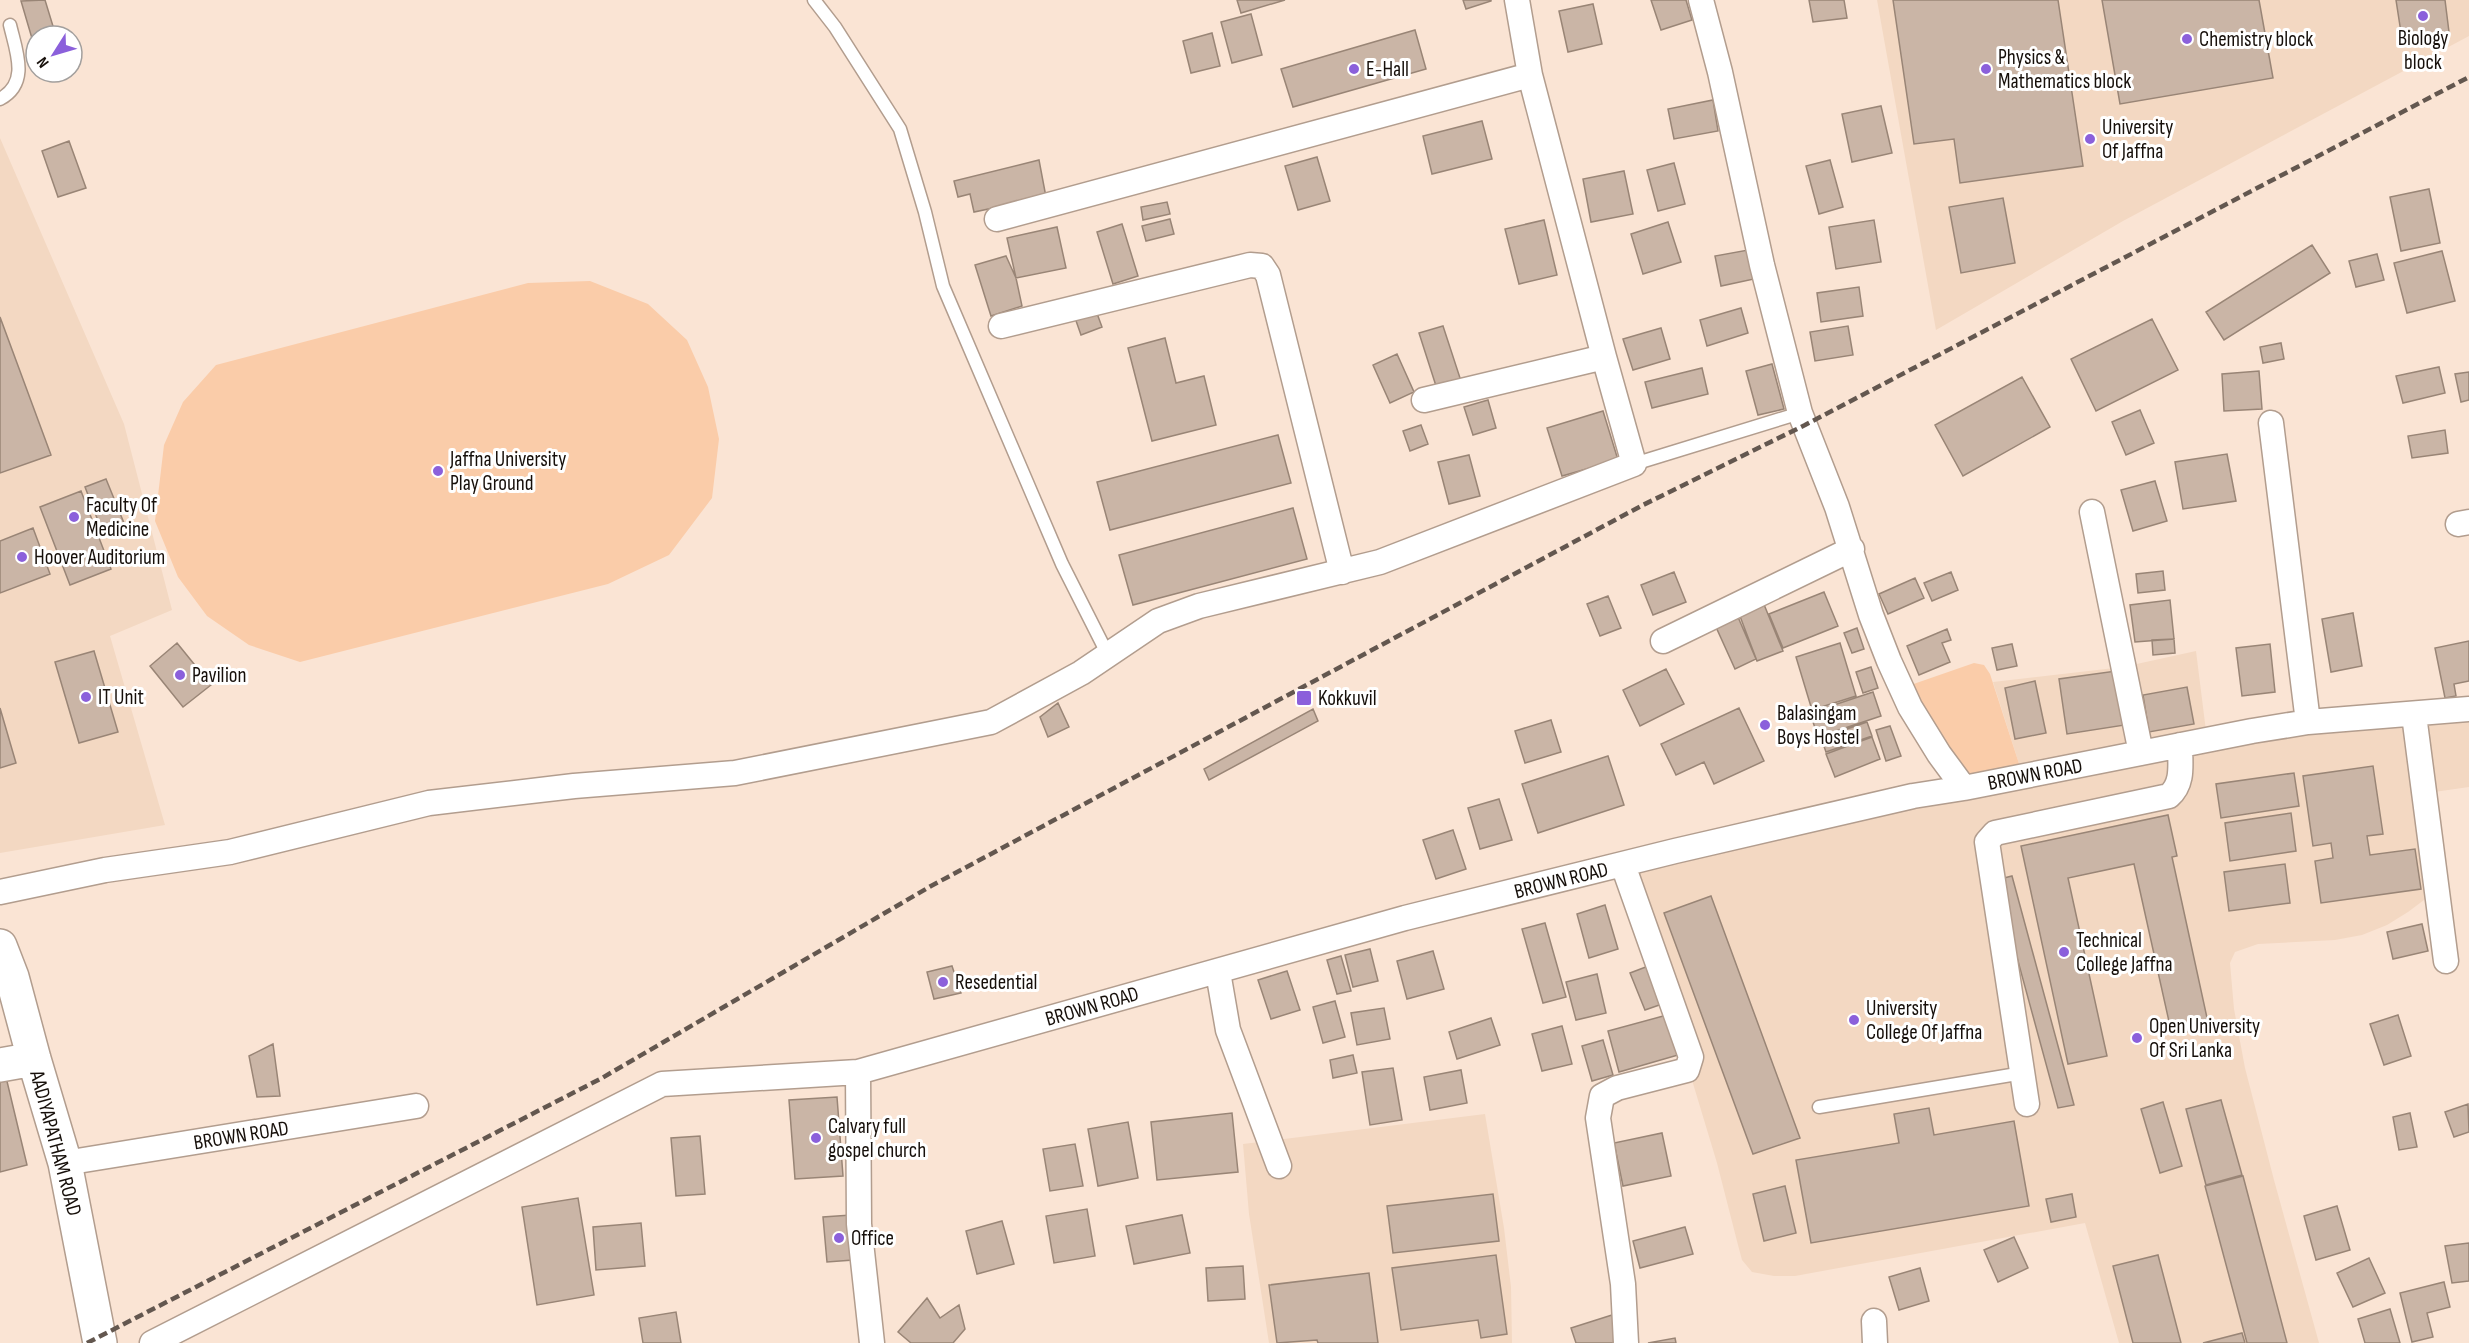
<svg xmlns="http://www.w3.org/2000/svg" width="2469" height="1343" font-family="'Sofia Sans Condensed',sans-serif">
<style>
.built{fill:#f3d8c2}
.green{fill:#facca9}
.building{fill:#cab5a6;stroke:#998576;stroke-width:1.5}
.lines{fill:none;stroke-linecap:round;stroke-linejoin:round}
.lane-casing{stroke:#b29d8e;stroke-width:15}
.street-casing{stroke:#b29d8e;stroke-width:27}
.secondary-casing{stroke:#b29d8e;stroke-width:36}
.lane{stroke:#fff;stroke-width:12}
.street{stroke:#fff;stroke-width:24}
.secondary{stroke:#fff;stroke-width:33}
.rail{stroke:#63574f;stroke-width:4.5;stroke-dasharray:9 4.5;stroke-linecap:butt}
.poi-dot{fill:#8b60db;stroke:#fff;stroke-width:2}
.labels{text-anchor:middle;stroke-width:6;stroke-linejoin:round;paint-order:stroke}
.poi-label{font-size:21px;fill:#160f0a;stroke:#fff;text-anchor:start}
.street-label{font-size:21px;fill:#160f0a;stroke:#fff}
</style>
<rect width="100%" height="100%" fill="#fae4d4"/>
<path class="built" d="M1877,0H2469V36L2123,221L1936,330Z
M0,138L124,424L172,610L110,636L165,825L0,853Z
M2196,651L2207,739L2469,709V787L2420,794L2428,897L2408,912L2387,925L2362,935L2335,940L2258,944L2235,952L2230,963L2234,1009L2245,1068L2274,1180L2319,1343H2119L2085,1223L1795,1276H1774L1752,1272L1742,1260L1738,1245L1717,1163L1625,858L2023,776L1993,682L2123,667Z
M1485,1114L1504,1228L1511,1287L1512,1343H1269L1249,1214L1243,1144Z"/>
<path class="green" d="M590,281L648,304L687,340L708,387L719,439L712,498L669,555L608,584L300,662L249,645L207,616L178,577L155,521L164,445L183,402L216,365L528,283Z
M1974,663L1984,665L1990,674L2023,776L1964,788L1902,688Z"/>
<path class="building" d="M45,0L56,36H36V52L21,1Z
M1237,0H1285L1241,13Z
M1463,0H1491V1L1466,9Z
M1651,0H1686L1692,20L1661,30Z
M1809,0H1844L1847,18L1813,22Z
M1893,0H2058L2083,166L1960,183L1954,139L1914,144Z
M2102,0H2259L2273,78L2120,104Z
M2396,0H2445L2449,32L2402,39Z
M1593,4L1602,44L1568,52L1559,11Z
M1251,14L1262,55L1232,63L1221,22Z
M1415,30L1426,69L1293,107L1281,69Z
M1212,33L1220,66L1191,73L1183,41Z
M1713,100L1718,131L1674,139L1668,109Z
M1881,106L1892,153L1852,162L1842,114Z
M1482,121L1492,159L1432,174L1423,136Z
M69,141L86,188L58,197L42,151Z
M1317,157L1330,201L1298,210L1285,166Z
M1039,160L1046,197L974,212L970,194L958,197L954,181Z
M1830,160L1843,207L1819,214L1806,166Z
M1674,163L1685,204L1658,211L1647,170Z
M1624,171L1633,214L1591,222L1583,179Z
M2429,189L2440,243L2401,251L2390,197Z
M2003,198L2015,263L1961,273L1949,207Z
M1167,202L1170,214L1143,220L1141,207Z
M1170,219L1174,234L1146,241L1142,226Z
M1544,220L1557,275L1519,284L1505,229Z
M1874,220L1881,262L1836,269L1829,227Z
M1668,222L1681,262L1643,274L1631,234Z
M1122,224L1138,276L1113,284L1097,232Z
M1057,227L1066,268L1016,278L1007,238Z
M2312,245L2330,273L2224,340L2206,312Z
M1748,250L1754,279L1721,286L1715,256Z
M2442,251L2455,301L2407,313L2394,263Z
M2377,254L2384,280L2356,287L2349,261Z
M1006,256L1016,278L1022,306L991,316L975,265Z
M1859,287L1863,316L1821,322L1817,293Z
M1095,308L1102,327L1081,335L1074,315Z
M1741,308L1748,333L1707,346L1700,320Z
M0,317L51,455L0,473Z
M2152,319L2178,370L2096,411L2071,359Z
M1443,326L1461,381L1437,389L1419,333Z
M1848,326L1853,355L1815,361L1810,332Z
M1661,328L1670,359L1633,370L1623,339Z
M1165,338L1176,383L1204,376L1216,425L1152,441L1128,348Z
M2281,343L2284,359L2263,363L2260,347Z
M1397,354L1414,392L1390,403L1373,365Z
M1772,364L1784,409L1758,415L1746,371Z
M2439,367L2445,393L2403,403L2396,376Z
M1702,368L1708,394L1652,408L1645,382Z
M2259,371L2262,409L2224,411L2222,374Z
M2469,372V400L2461,402L2455,374Z
M2022,377L2050,427L1963,476L1935,425Z
M1488,400L1496,428L1473,435L1464,407Z
M2140,410L2154,443L2126,455L2112,422Z
M1603,411L1618,460L1562,476L1547,428Z
M1421,425L1428,444L1410,451L1403,431Z
M2445,430L2448,453L2412,458L2408,436Z
M1278,435L1291,483L1110,530L1097,482Z
M2227,454L2236,501L2183,509L2175,462Z
M1469,455L1480,496L1449,504L1438,462Z
M106,479L124,523L102,531L85,487Z
M2155,481L2167,521L2133,531L2121,490Z
M81,491L111,569L70,585L40,507Z
M1293,508L1307,559L1133,605L1119,555Z
M33,528L50,574L0,593V541Z
M2163,571L2165,590L2138,593L2136,574Z
M1674,572L1686,602L1653,615L1641,585Z
M1951,572L1958,590L1932,601L1924,583Z
M1915,578L1924,598L1888,614L1879,594Z
M1824,592L1838,626L1783,648L1769,614Z
M1608,596L1621,628L1600,636L1587,604Z
M2170,600L2174,639L2135,642L2130,605Z
M1763,602L1783,651L1757,661L1738,611Z
M2353,613L2362,666L2331,672L2322,619Z
M1738,617L1756,659L1735,669L1716,627Z
M1857,628L1864,649L1852,653L1844,633Z
M1947,629L1951,640L1942,643L1950,662L1919,675L1907,646Z
M2174,639L2175,653L2153,655L2152,640Z
M2469,641V681L2454,684L2456,696L2445,698L2435,648Z
M177,643L211,685L183,707L150,666Z
M1840,643L1856,696L1812,710L1796,657Z
M2012,644L2017,666L1997,670L1992,648Z
M2270,644L2275,692L2242,696L2236,648Z
M94,651L118,732L79,743L55,662Z
M1871,667L1878,688L1863,693L1856,672Z
M1666,669L1684,704L1640,726L1623,690Z
M2116,671L2125,725L2067,734L2059,679Z
M2035,681L2046,733L2015,739L2005,688Z
M2187,687L2194,724L2149,732L2143,695Z
M1873,692L1881,716L1818,737L1810,713Z
M1058,703L1069,727L1048,737L1040,717Z
M0,708L16,763L0,768Z
M1739,708L1764,761L1714,784L1704,762L1676,775L1661,744Z
M1313,709L1318,721L1209,780L1204,769Z
M1551,720L1561,752L1525,763L1515,731Z
M1867,722L1872,736L1826,752L1821,738Z
M1890,726L1901,756L1886,761L1876,730Z
M1872,737L1880,759L1835,777L1826,754Z
M1608,756L1624,805L1538,833L1522,784Z
M2373,766L2383,834L2367,836L2370,855L2415,849L2421,889L2321,903L2315,861L2333,858L2331,843L2313,846L2303,776Z
M2294,773L2299,806L2221,818L2216,784Z
M1499,799L1512,840L1480,849L1468,808Z
M2291,813L2296,851L2230,861L2225,823Z
M2168,815L2177,856L2172,857L2209,1027L2172,1035L2134,864L2068,878L2107,1056L2068,1064L2021,846Z
M1453,830L1466,869L1436,879L1423,840Z
M2285,864L2290,903L2229,911L2224,872Z
M2012,876L2074,1105L2058,1108L1996,880Z
M1711,896L1800,1138L1753,1154L1664,913Z
M1605,905L1618,949L1589,958L1577,914Z
M1545,923L1566,997L1543,1003L1522,929Z
M2422,924L2428,951L2393,959L2387,932Z
M1370,949L1378,981L1353,987L1345,955Z
M1433,951L1444,989L1407,999L1397,961Z
M1341,956L1351,991L1337,994L1327,960Z
M1651,965L1665,1003L1645,1010L1630,973Z
M952,966L961,993L934,999L927,972Z
M1287,971L1300,1010L1271,1019L1258,980Z
M1597,974L1606,1013L1576,1020L1566,982Z
M1335,1001L1345,1037L1323,1043L1313,1007Z
M1384,1008L1390,1039L1357,1045L1351,1013Z
M1667,1015L1678,1055L1619,1072L1608,1031Z
M2398,1015L2411,1056L2384,1065L2370,1024Z
M1491,1018L1500,1045L1457,1059L1449,1032Z
M1562,1026L1572,1064L1542,1071L1532,1034Z
M1603,1040L1613,1075L1592,1081L1582,1046Z
M273,1044L280,1096L257,1097L249,1056Z
M1353,1055L1357,1073L1333,1078L1330,1060Z
M1393,1068L1402,1120L1370,1125L1362,1072Z
M1461,1070L1467,1103L1430,1110L1424,1077Z
M5,1073L27,1165L0,1172V1074Z
M837,1097L843,1176L795,1179L789,1100Z
M2221,1100L2242,1175L2206,1185L2186,1109Z
M2163,1102L2182,1166L2160,1173L2141,1109Z
M2468,1104L2469,1132L2454,1137L2445,1112Z
M1929,1108L1934,1135L2014,1121L2029,1206L1811,1243L1796,1160L1899,1143L1894,1114Z
M1232,1113L1238,1172L1157,1180L1151,1122Z
M2410,1113L2417,1147L2399,1150L2393,1117Z
M1128,1122L1138,1178L1098,1186L1088,1129Z
M1662,1133L1671,1176L1623,1186L1614,1143Z
M700,1136L705,1194L676,1196L671,1138Z
M1075,1144L1083,1186L1050,1191L1043,1149Z
M2243,1176L2287,1343H2247L2205,1186Z
M1785,1186L1796,1233L1764,1241L1753,1194Z
M1493,1194L1499,1241L1393,1253L1387,1206Z
M2072,1194L2076,1217L2051,1222L2046,1199Z
M578,1198L594,1295L537,1305L522,1207Z
M2337,1206L2350,1250L2316,1260L2304,1216Z
M1087,1209L1095,1256L1054,1263L1046,1216Z
M851,1215L853,1260L827,1262L823,1217Z
M1182,1215L1190,1253L1134,1264L1126,1226Z
M1002,1221L1014,1264L977,1274L966,1231Z
M641,1223L645,1266L596,1270L593,1227Z
M1685,1227L1693,1254L1640,1268L1633,1241Z
M2014,1237L2028,1268L1998,1282L1984,1250Z
M2469,1243V1281L2452,1283L2445,1246Z
M1496,1255L1507,1334L1481,1338L1478,1320L1401,1330L1392,1268Z
M2158,1255L2181,1343H2133L2113,1266Z
M2369,1258L2385,1293L2353,1307L2337,1273Z
M1243,1266L1245,1299L1208,1301L1206,1268Z
M1920,1268L1929,1301L1899,1310L1889,1277Z
M1369,1273L1378,1343H1318L1317,1340L1277,1343L1269,1285Z
M2444,1282L2450,1307L2427,1313L2433,1337L2412,1342L2400,1293Z
M927,1298L940,1318L959,1305L965,1329L953,1343H911L898,1332Z
M2390,1309L2400,1343H2365L2358,1319Z
M676,1312L681,1343H643L639,1318Z
M1612,1315L1620,1343H1576L1571,1328Z
M2242,1333L2245,1343H2203Z
M1675,1338L1676,1343H1648Z"/>
<g class="lines">
<defs>
<path id="lane" d="M814,0L835,27L900,129L925,212L943,286L1062,564L1108,655
M0,99C30,83 16,51 10,25
M1634,464L1800,413
M1819,1107L2023,1073"/>
<path id="street" d="M1701,0L1720,72L1762,265L1800,413L1837,507L1871,615L1889,661L1910,707L1939,754L1964,788
M997,219L1530,75
M1001,326L1250,265L1262,266L1268,275L1342,572
M1424,400L1604,357
M2271,423L2308,722
M2092,512L2141,753
M2458,524L2469,522
M1663,641L1852,549
M2414,715L2446,961
M1623,865L1691,1057L1687,1070L1617,1088L1602,1096L1598,1118L1623,1284L1626,1343
M0,892L105,870L230,852L429,803L574,786L735,773L991,722L1081,673L1158,621L1199,606L1380,562L1634,464L1604,357L1530,75L1517,0
M1218,972L1228,1030L1279,1166
M858,1072L859,1224L872,1343
M2027,1104L1987,842L1995,833L2169,796C2184,783 2180,764 2180,745
M65,1163L416,1106
M1874,1321L1875,1343
M152,1343L662,1084L858,1072L1405,918L1675,851L1913,796L1964,788L2252,731L2308,722L2469,709"/>
<path id="secondary" d="M0,946L12,977L34,1059L65,1163L100,1343
M0,1065L34,1059"/>
</defs>
<use href="#lane" class="lane-casing"/>
<use href="#street" class="street-casing"/>
<use href="#secondary" class="secondary-casing"/>
<use href="#lane" class="lane"/>
<use href="#street" class="street"/>
<use href="#secondary" class="secondary"/>
<path class="rail" d="M87,1343L602,1078L931,886L1643,505L1805,425L2469,77"/>
</g>
<g class="poi-dot">
<circle cx="2423" cy="16" r="6"/>
<circle cx="2187" cy="39" r="6"/>
<circle cx="1354" cy="69" r="6"/>
<circle cx="1986" cy="69" r="6"/>
<circle cx="2090" cy="139" r="6"/>
<circle cx="438" cy="471" r="6"/>
<circle cx="74" cy="517" r="6"/>
<circle cx="22" cy="557" r="6"/>
<circle cx="180" cy="675" r="6"/>
<circle cx="86" cy="697" r="6"/>
<rect x="1296" y="690" width="16" height="16" rx="3"/>
<circle cx="1765" cy="725" r="6"/>
<circle cx="2064" cy="952" r="6"/>
<circle cx="943" cy="982" r="6"/>
<circle cx="1854" cy="1020" r="6"/>
<circle cx="2137" cy="1038" r="6"/>
<circle cx="816" cy="1138" r="6"/>
<circle cx="839" cy="1238" r="6"/>
</g>
<g class="labels">
<g class="poi-label">
<text x="2423" y="45" text-anchor="middle">Biology<tspan x="2423" dy="24">block</tspan></text>
<text x="2199" y="46">Chemistry block</text>
<text x="1998" y="64">Physics &amp;<tspan x="1998" dy="24">Mathematics block</tspan></text>
<text x="1366" y="76">E-Hall</text>
<text x="2102" y="134">University<tspan x="2102" dy="24">Of Jaffna</tspan></text>
<text x="450" y="466">Jaffna University<tspan x="450" dy="24">Play Ground</tspan></text>
<text x="86" y="512">Faculty Of<tspan x="86" dy="24">Medicine</tspan></text>
<text x="34" y="564">Hoover Auditorium</text>
<text x="192" y="682">Pavilion</text>
<text x="98" y="704">IT Unit</text>
<text x="1318" y="705">Kokkuvil</text>
<text x="1777" y="720">Balasingam<tspan x="1777" dy="24">Boys Hostel</tspan></text>
<text x="2076" y="947">Technical<tspan x="2076" dy="24">College Jaffna</tspan></text>
<text x="955" y="989">Resedential</text>
<text x="1866" y="1015">University<tspan x="1866" dy="24">College Of Jaffna</tspan></text>
<text x="2149" y="1033">Open University<tspan x="2149" dy="24">Of Sri Lanka</tspan></text>
<text x="828" y="1133">Calvary full<tspan x="828" dy="24">gospel church</tspan></text>
<text x="851" y="1245">Office</text>
</g>
<g class="street-label">
<text transform="translate(2035 774) rotate(-11)" y="7">BROWN ROAD</text>
<text transform="translate(1561 880) rotate(-14)" y="7">BROWN ROAD</text>
<text transform="translate(1092 1006) rotate(-16)" y="7">BROWN ROAD</text>
<text transform="translate(241 1135) rotate(-9)" y="7">BROWN ROAD</text>
<text transform="translate(56 1143) rotate(75)" y="7">AADIYAPATHAM ROAD</text>
</g>
</g>
<g transform="translate(54 54) rotate(233)"><circle r="28" fill="#ffffff" stroke="#a29f9d" stroke-width="1.5"/>
<path d="M0-4.5L10 22L0 15L-10 22Z" fill="#8b60db"/>
<text y="-9" font-size="16" font-weight="bold" text-anchor="middle" fill="#160f0a">N</text>
</g>
</svg>
